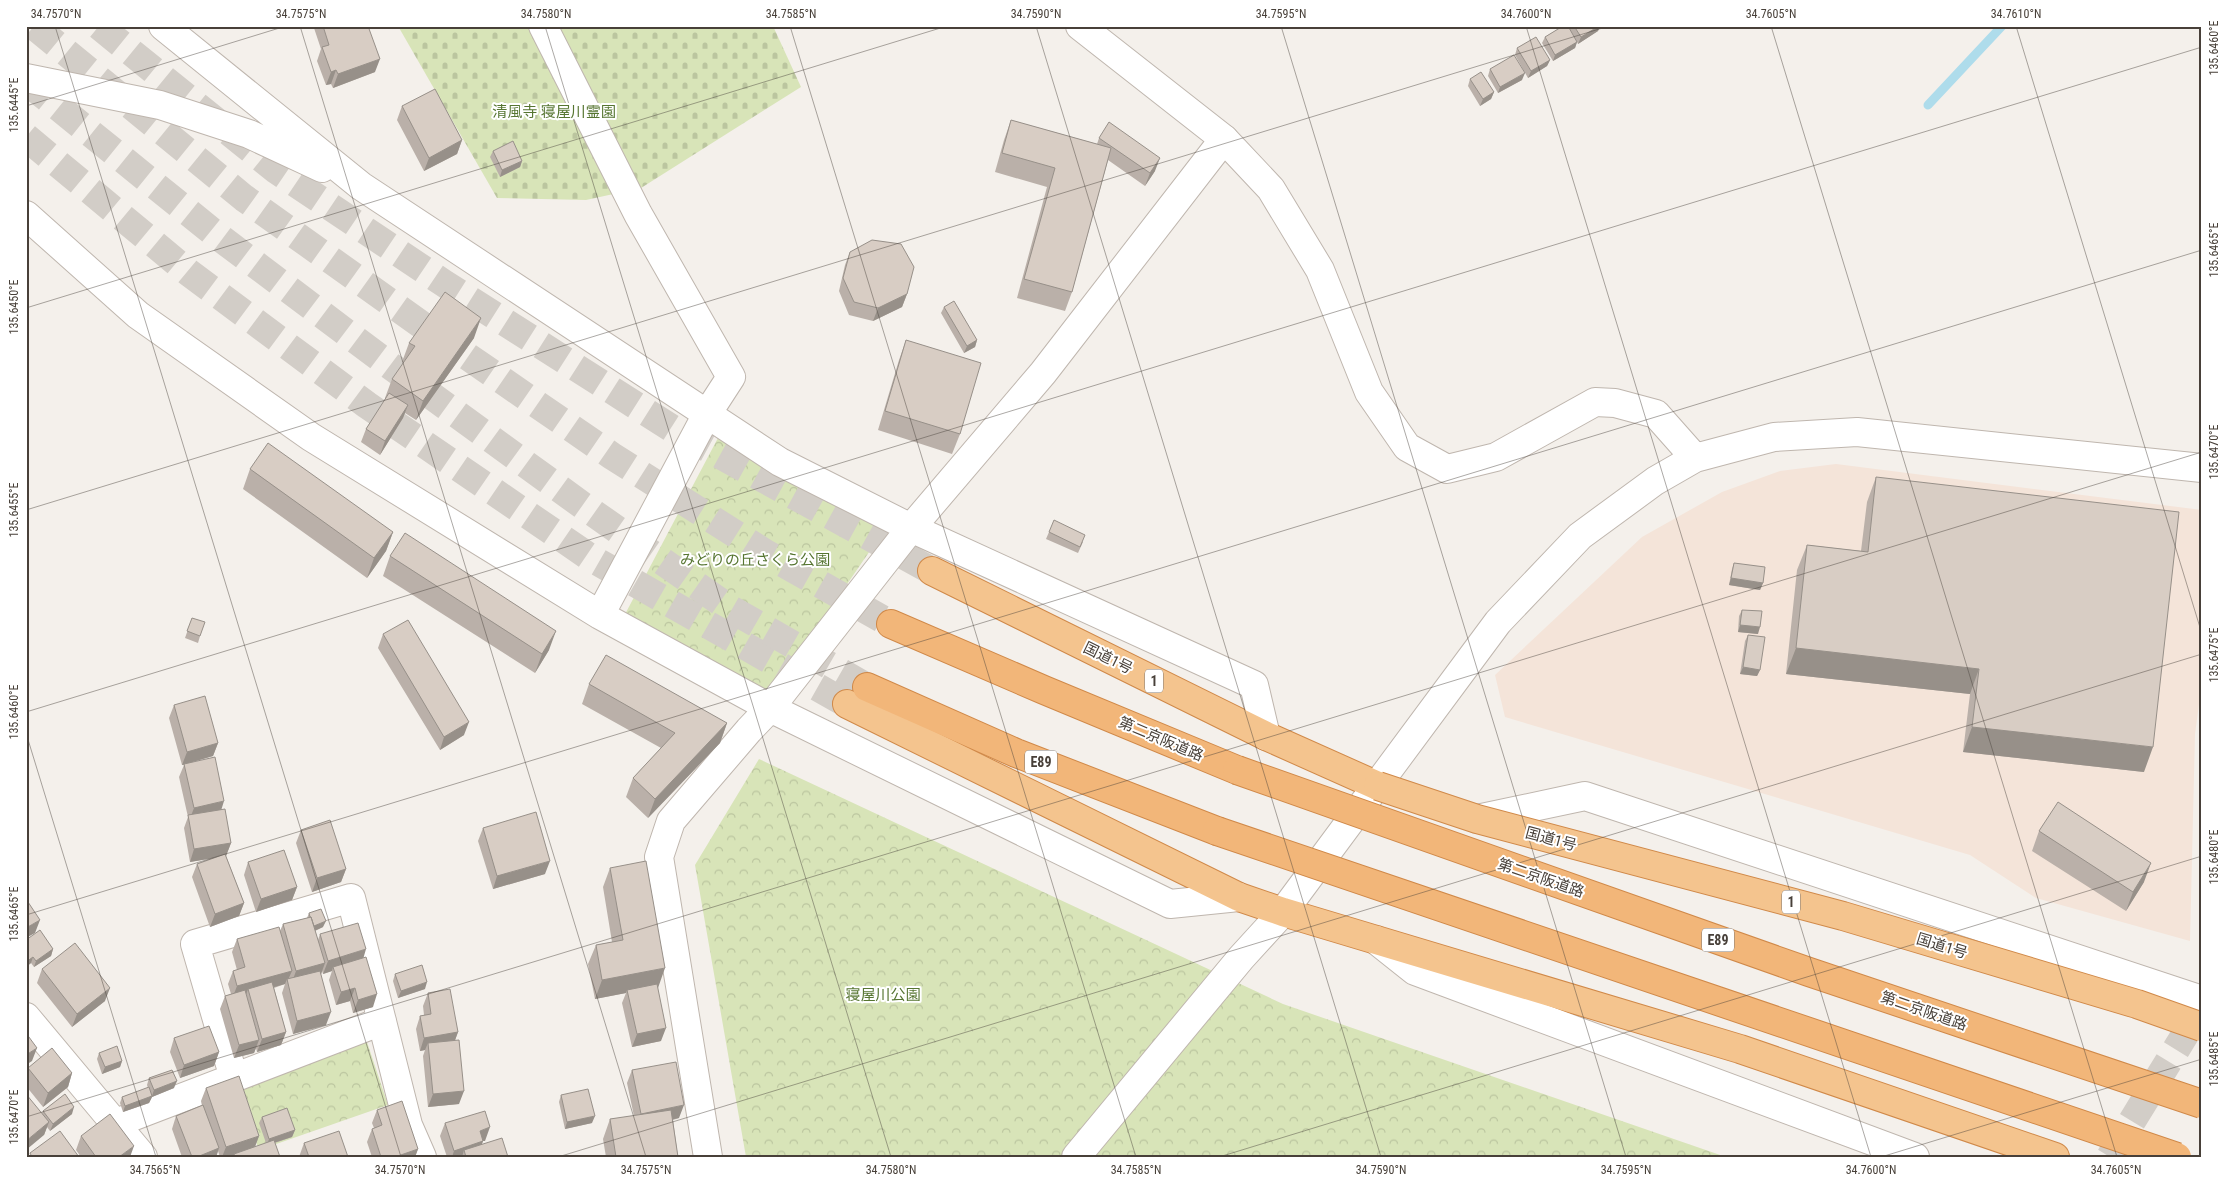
<svg xmlns="http://www.w3.org/2000/svg" width="2228" height="1183" font-family="'Roboto Condensed','Noto Sans JP',sans-serif">
<style>
.commercial{fill:#f4e4d9}
.cemetery{fill:url(#cemetery-stones)}
.park{fill:url(#park-crowns)}
.lines{fill:none;stroke-linecap:round;stroke-linejoin:round}
.stream{stroke:#aedceb;stroke-width:9}
.tertiary-tunnel{stroke:#d2cdc7;stroke-width:28;stroke-dasharray:28 14;stroke-linecap:butt}
.trunk-tunnel{stroke:#d2cdc7;stroke-width:28;stroke-dasharray:28 14;stroke-linecap:butt}
.motorway-tunnel{stroke:#d2cdc7;stroke-width:28;stroke-dasharray:28 14;stroke-linecap:butt}
.minor-casing{stroke:#bfb6ae;stroke-width:30}
.tertiary-casing{stroke:#bfb6ae;stroke-width:30}
.trunk-casing{stroke:#d08949;stroke-width:30}
.motorway-casing{stroke:#d08949;stroke-width:30}
.minor{stroke:#fff;stroke-width:28}
.tertiary{stroke:#fff;stroke-width:28}
.trunk{stroke:#f4c48e;stroke-width:28}
.motorway{stroke:#f2b679;stroke-width:28}
.trunk-bridge-casing{stroke:#d08949;stroke-width:30;stroke-linecap:butt}
.motorway-bridge-casing{stroke:#d08949;stroke-width:30;stroke-linecap:butt}
.trunk-bridge{stroke:#f4c48e;stroke-width:28}
.motorway-bridge{stroke:#f2b679;stroke-width:28}
.wall{fill:#bab0a9}
.shaded-wall{fill:#979089}
.building{fill:#d8cdc4;stroke:#979089}
.ticks{fill:none;stroke:#484039;stroke-width:1;stroke-opacity:0.45}
.labels{text-anchor:middle;stroke-width:4;stroke-linejoin:round;paint-order:stroke}
.shield{fill:#fff;stroke:#7f7974;stroke-width:1}
.shield-label{font-size:14px;font-weight:bold;fill:#484039}
.park-label{font-size:15px;fill:#567531;stroke:#fff}
.street-label{font-size:15px;fill:#484039;stroke:#fff}
.neatline{fill:none;stroke:#484039;stroke-width:2}
.ticks-label{font-size:12px;text-anchor:middle;fill:#484039}
</style>
<defs>
<pattern id="cemetery-stones" width="16" height="16" patternUnits="userSpaceOnUse" patternTransform="scale(1.25)"><rect width="16" height="16" fill="#d8e4b8"/><path d="M2 7V4a2 2 0 0 1 4 0v3zM10 15v-3a2 2 0 0 1 4 0v3z" fill="#bbc59f"/></pattern>
<pattern id="park-crowns" width="20" height="18" patternUnits="userSpaceOnUse" patternTransform="scale(1.25)"><rect width="20" height="18" fill="#d8e4b8"/><path d="M2 6a3 3 0 1 1 6 0M12 15a3 3 0 1 1 6 0" fill="none" stroke="#bbc59f"/></pattern>
</defs>
<rect width="100%" height="100%" fill="#f4f0eb"/>
<path class="commercial" d="M1836,464L2202,510V682L2195,734L2190,941L2036,898L1970,855L1505,717L1495,675L1642,537L1722,492L1780,471Z"/>
<path class="cemetery" d="M398,26H773L801,87L641,188L586,200L497,198Z"/>
<path class="park" d="M719,436L887,526L760,711L622,620Z
M759,759L1283,1004L1726,1157H746L695,865Z
M366,1039L388,1105L259,1150L236,1084Z"/>
<g class="lines">
<path class="stream" d="M1928,105L2002,26"/>
<path class="tertiary-tunnel" d="M2110,1157L2202,1007"/>
<path class="trunk-tunnel" d="M99,26L276,170L445,284L676,431L932,571
M26,137L188,272L367,405L591,558L847,704"/>
<path class="motorway-tunnel" d="M34,26L244,198L419,323L612,456L767,554L891,624
M26,81L219,237L392,367L582,505L729,608L867,687"/>
<defs>
<path id="minor" d="M163,26L361,186L780,462L911,528L1254,685L1266,736
M543,26L638,214L731,377L707,414L600,615
M26,78L160,105L249,134L322,168
M26,215L138,315L311,437L600,615L770,708L1170,904L1239,897
M1477,819L1585,796L2202,1000
M1376,940L1415,971L1915,1157
M26,1017L143,1157
M234,1078L195,944L351,898L408,1125L422,1157
M116,1123L382,1021
M708,1157L659,857L671,821L749,730L770,708L911,528L1043,373L1224,139"/>
<path id="tertiary" d="M1080,26L1224,139L1271,189L1320,270L1369,392L1407,447L1447,469L1496,457L1595,402L1615,403L1656,414L1695,458
M1076,1157L1241,958L1283,912L1498,622L1580,536L1655,481L1695,458L1774,437L1857,432L2202,468"/>
<path id="trunk" d="M932,571L1266,736L1378,786
M847,704L1239,897L1283,912L1740,1049L2055,1157"/>
<path id="motorway" d="M891,624L1044,690L1237,770
M867,687L1016,753L1217,831"/>
</defs>
<use href="#minor" class="minor-casing"/>
<use href="#tertiary" class="tertiary-casing"/>
<use href="#trunk" class="trunk-casing"/>
<use href="#motorway" class="motorway-casing"/>
<use href="#minor" class="minor"/>
<use href="#tertiary" class="tertiary"/>
<use href="#trunk" class="trunk"/>
<use href="#motorway" class="motorway"/>
<defs>
<path id="trunk-bridge" d="M1378,786L1477,819L1843,916L2137,1004L2202,1027"/>
<path id="motorway-bridge" d="M1237,770L1809,972L2202,1104
M1217,831L2177,1157"/>
</defs>
<use href="#trunk-bridge" class="trunk-bridge-casing"/>
<use href="#motorway-bridge" class="motorway-bridge-casing"/>
<use href="#trunk-bridge" class="trunk-bridge"/>
<use href="#motorway-bridge" class="motorway-bridge"/>
</g>
<path class="wall" d="M314,26H368L375,72L333,88L331,84L326,85L317,61L321,49L314,28Z
M1563,26H1600L1598,31L1578,44L1577,42L1575,48L1553,61L1542,43L1545,37Z
M1517,48L1550,60L1547,66L1528,78L1515,55Z
M1490,69L1522,80L1498,93L1488,76Z
M1470,79L1494,92L1491,99L1480,106L1468,86Z
M402,106L462,140L457,154L424,171L397,120Z
M1011,120L1097,144L1099,138L1155,171L1145,186L1108,160L1072,292L1065,311L1017,298L1047,187L995,172L1004,140Z
M493,151L522,161L520,167L500,177L490,157Z
M850,252L907,294L902,307L873,321L849,315L839,291L845,265Z
M944,307L977,340L975,347L964,353L941,313Z
M474,338L416,420L405,413L403,418L380,455L361,442L366,429L386,399L385,398L392,379L404,363L402,362L409,343Z
M906,340L960,434L952,454L878,430L899,360Z
M250,469L393,532L386,551L367,578L243,489Z
M1876,477L2144,772L1963,752L1970,694L1786,674L1797,570L1807,545L1861,551L1867,502Z
M1049,532L1083,542L1078,553L1046,539Z
M390,556L549,650L535,673L383,576Z
M1734,563L1763,583L1760,590L1729,585L1732,569Z
M1742,610L1758,634L1738,632L1739,616Z
M192,618L200,636L198,643L185,638Z
M383,634L464,735L440,750L378,648Z
M1748,635L1760,670L1757,676L1740,674L1745,641Z
M589,684L727,723L720,743L648,818L626,797L633,778L661,748L582,704Z
M174,705L218,743L213,756L193,762L221,810L231,843L226,856L244,903L239,916L210,927L192,877L197,864L213,858L190,862L184,828L188,817L179,777L184,765H182L169,718Z
M483,828L545,874L493,889L478,841Z
M301,830L346,869L341,882L312,892L296,843Z
M2039,831L2144,882L2126,911L2032,851Z
M248,862L297,887L292,900L256,912L244,875Z
M610,868L658,988L661,1041L632,1047L622,1003L626,993L595,999L588,964L596,945L612,942L603,887Z
M309,913L323,927L315,931L318,940L320,934L363,958L373,1007L353,1013L350,1001L336,1005L329,980L332,971L323,974L322,971L321,974L326,1025L293,1034L282,993L285,984L274,988L286,1032L281,1045L257,1052L256,1048L254,1053L234,1058L220,1009L225,996L231,994L228,984L233,971L237,970L232,952L237,939L280,931L283,924L307,918Z
M26,940L53,949L51,956L34,967L31,963L26,967Z
M42,969L105,1001L72,1027L37,983Z
M395,974L425,989L398,998L393,981Z
M428,993L458,1032L455,1040L459,1104L428,1107L423,1056L425,1050L420,1051L416,1029L420,1016L424,1015L423,1006Z
M174,1038L219,1052L214,1066L180,1078L170,1052Z
M99,1053L122,1061L120,1067L102,1074L97,1059Z
M28,1068L72,1073L68,1087L43,1107L26,1086V1072Z
M632,1070L679,1118L673,1120L678,1157H606L603,1139L610,1119L634,1116L627,1083Z
M149,1078L174,1088L152,1097L149,1103L123,1112L120,1103L122,1097L148,1088L147,1085Z
M206,1088L259,1136L255,1147L266,1143L259,1123L262,1117L295,1130L292,1137L275,1143L280,1157H233L234,1156L231,1157H220L218,1151L216,1157H182L172,1129L176,1116L202,1106L201,1101Z
M561,1095L592,1123L565,1129L559,1102Z
M377,1110L418,1149L415,1157H372L367,1142L372,1129L374,1128L372,1123Z
M43,1111L72,1114L50,1131L47,1127L44,1135L42,1113Z
M445,1123L485,1141H483L482,1144L508,1157H447L440,1136Z
M81,1136L130,1157H81L76,1150Z
M304,1143L348,1157H299Z"/>
<path class="shaded-wall" d="M1599,26H1600L1598,31L1578,44L1581,37Z
M1577,42L1575,48L1553,61L1555,55Z
M380,59L375,72L333,88L338,74Z
M1550,60L1547,66L1528,78L1531,71Z
M336,70L331,84L326,85L331,72Z
M1525,73L1522,80L1498,93L1500,87Z
M1494,92L1491,99L1480,106L1483,99Z
M462,140L457,154L424,171L429,158Z
M1160,158L1155,171L1145,186L1150,173Z
M522,161L520,167L500,177L502,170Z
M907,294L902,307L873,321L878,308Z
M481,318L474,338L416,420L423,401Z
M977,340L975,347L964,353L967,346Z
M408,405L403,418L380,455L385,441Z
M393,532L386,551L367,578L374,558Z
M1731,578L1763,583L1760,590L1729,585Z
M1740,625L1760,627L1758,634L1738,632Z
M556,631L549,650L535,673L542,654Z
M1796,648L1979,669L1970,694L1786,674Z
M1743,667L1760,670L1757,676L1740,674Z
M469,722L464,735L440,750L444,737Z
M727,723L720,743L648,818L655,799Z
M1972,727L2153,747L2144,772L1963,752Z
M218,743L213,756L182,765L187,752Z
M224,801L220,814L189,821L194,808Z
M231,843L226,856L190,862L194,849Z
M550,861L545,874L493,889L497,876Z
M2151,863L2144,882L2126,911L2133,892Z
M346,869L341,882L312,892L317,878Z
M297,887L292,900L256,912L261,899Z
M244,903L239,916L210,927L215,914Z
M40,920L35,933L26,938V928Z
M326,921L323,927L312,932L314,926Z
M53,949L51,956L34,967L36,961Z
M366,949L362,963L333,967L332,971L323,974L328,961Z
M33,957L31,963L26,967V962Z
M325,963L320,977L291,985L296,971Z
M665,968L658,988L628,993L627,990L626,993L595,999L602,980Z
M292,971L287,982V979L285,984L250,994L248,989L246,995L232,999L237,986Z
M427,982L425,989L398,998L401,991Z
M110,988L105,1001L72,1027L77,1014Z
M355,988L350,1001L336,1005L341,992Z
M377,994L373,1007L353,1013L358,1000Z
M331,1012L326,1025L293,1034L297,1021Z
M666,1028L661,1041L632,1047L637,1034Z
M286,1032L281,1045L257,1052L262,1039Z
M458,1032L453,1046L428,1043L425,1050L420,1051L424,1038Z
M259,1040L254,1053L234,1058L239,1045Z
M37,1048L32,1061L26,1065V1055Z
M219,1052L214,1066L180,1078L184,1065Z
M122,1061L120,1067L102,1074L105,1067Z
M72,1073L68,1087L43,1107L48,1093Z
M177,1081L174,1088L152,1097L149,1103L123,1112L125,1106L152,1096L154,1090Z
M464,1091L459,1104L428,1107L433,1094Z
M684,1105L679,1118L636,1127L641,1114Z
M74,1107L72,1114L50,1131L53,1124Z
M595,1116L592,1123L565,1129L567,1122Z
M49,1122L44,1135L26,1150V1141Z
M490,1127L485,1141H483L478,1154L464,1150L462,1157H452L454,1151L480,1131Z
M295,1130L292,1137L267,1145L269,1139Z
M259,1136L254,1149L234,1154V1156L231,1157H222L226,1147Z
M134,1146L130,1157H119Z
M219,1148L216,1157H197Z
M418,1149L415,1157H395Z"/>
<path class="building" d="M323,26H368L380,59L338,74L336,70L331,72L322,47L329,45Z
M1563,26H1568L1577,42L1555,55L1545,37Z
M1574,26H1599L1581,37Z
M1536,37L1550,60L1531,71L1517,48Z
M1514,55L1525,73L1500,87L1490,69Z
M1481,72L1494,92L1483,99L1470,79Z
M435,89L462,140L429,158L402,106Z
M1011,120L1111,148L1072,292L1024,279L1055,168L1002,153Z
M1109,122L1160,158L1150,173L1099,138Z
M513,141L522,161L502,170L493,151Z
M872,240L901,244L914,267L907,294L878,308L854,302L843,278L850,252Z
M445,292L481,318L423,401L392,379L415,346L409,343Z
M954,301L977,340L967,346L944,307Z
M906,340L981,363L960,434L885,411Z
M389,393L408,405L385,441L366,429Z
M268,443L393,532L374,558L250,469Z
M1876,477L2179,512L2153,747L1972,727L1979,669L1796,648L1807,545L1868,552Z
M1054,520L1085,535L1080,547L1049,532Z
M405,533L556,631L542,654L390,556Z
M1734,563L1765,567L1763,583L1731,578Z
M1742,610L1762,611L1760,627L1740,625Z
M192,618L205,622L200,636L187,631Z
M408,620L469,722L444,737L383,634Z
M1748,635L1765,637L1760,670L1743,667Z
M606,655L727,723L655,799L633,778L675,733L589,684Z
M205,696L218,743L187,752L174,705Z
M215,757L224,801L194,808L184,764Z
M2058,802L2151,863L2133,892L2039,831Z
M225,809L231,843L194,849L188,815Z
M536,812L550,861L497,876L483,828Z
M330,820L346,869L317,878L301,830Z
M284,850L297,887L261,899L248,862Z
M225,854L244,903L215,914L197,864Z
M646,861L665,968L602,980L596,945L623,940L610,868Z
M26,899L40,920L26,928Z
M321,909L326,921L314,926L311,917H310L309,913Z
M311,917L325,963L296,971L283,924Z
M358,923L366,949L328,961L320,934Z
M279,927L292,971L237,986L233,971L245,967L237,939Z
M40,930L53,949L36,961L33,957L26,962V940Z
M75,943L110,988L77,1014L42,969Z
M366,957L377,994L358,1000L355,988L341,992L333,967Z
M422,965L427,982L401,991L395,974Z
M320,971L331,1012L297,1021L287,979Z
M272,982L286,1032L262,1039L248,989Z
M657,984L666,1028L637,1034L627,990Z
M450,989L458,1032L424,1038L420,1016L431,1014L428,993Z
M245,990L259,1040L239,1045L225,996Z
M209,1026L219,1052L184,1065L174,1038Z
M26,1033L37,1048L26,1055Z
M459,1040L464,1091L433,1094L428,1043Z
M117,1046L122,1061L105,1067L99,1053Z
M52,1048L72,1073L48,1093L28,1068Z
M676,1062L684,1105L641,1114L632,1070Z
M172,1070L177,1081L154,1090L149,1078Z
M239,1076L259,1136L226,1147L206,1088Z
M149,1087L152,1096L125,1106L122,1097Z
M588,1089L595,1116L567,1122L561,1095Z
M26,1094L49,1122L26,1141Z
M65,1094L74,1107L53,1124L43,1111Z
M402,1101L418,1149L395,1157H381L372,1129L382,1125L377,1110Z
M203,1105L219,1148L197,1157H192L176,1116Z
M287,1108L295,1130L269,1139L262,1117Z
M671,1110L678,1157H616L610,1119Z
M485,1111L490,1127L480,1131L483,1141L454,1151L445,1123Z
M110,1114L134,1146L119,1157H96L81,1136Z
M60,1131L79,1157H32L30,1153Z
M339,1131L348,1157H309L304,1143Z
M502,1138L508,1157H466L464,1150Z
M274,1140L280,1157H235L234,1154Z"/>
<path class="ticks" d="M55,26L401,1157M300,26L646,1157M545,26L891,1157M790,26L1136,1157M1036,26L1381,1157M1281,26L1626,1157M1526,26L1871,1157M1771,26L2117,1157M2016,26L2202,634M26,106L286,26M26,308L947,26M26,510L1609,26M26,712L2202,47M26,733L156,1157M26,915L2202,250M26,1117L2202,452M558,1157L2202,654M1219,1157L2202,856M1881,1157L2202,1059"/>
<g class="labels">
<g class="shield">
<rect x="1145" y="669.5" width="18" height="23" rx="4"/>
<rect x="1025" y="750.5" width="32" height="23" rx="4"/>
<rect x="1782" y="890.5" width="18" height="23" rx="4"/>
<rect x="1702" y="928.5" width="32" height="23" rx="4"/>
</g>
<g class="shield-label">
<text x="1154" y="686">1</text>
<text x="1041" y="767">E89</text>
<text x="1791" y="907">1</text>
<text x="1718" y="945">E89</text>
</g>
<g class="park-label">
<text x="554" y="117">清風寺 寝屋川霊園</text>
<text x="755" y="565">みどりの丘さくら公園</text>
<text x="883" y="1000">寝屋川公園</text>
</g>
<g class="street-label">
<text transform="translate(1108 658) rotate(26)" y="5">国道1号</text>
<text transform="translate(1161 739) rotate(23)" y="5">第二京阪道路</text>
<text transform="translate(1551 839) rotate(15)" y="5">国道1号</text>
<text transform="translate(1541 878) rotate(19)" y="5">第二京阪道路</text>
<text transform="translate(1942 946) rotate(17)" y="5">国道1号</text>
<text transform="translate(1924 1011) rotate(19)" y="5">第二京阪道路</text>
</g>
</g>
<rect width="2228" height="1183" fill="none" stroke="#ffffff" stroke-width="55"/>
<rect x="28" y="28" width="2172" height="1128" class="neatline"/>
<g class="ticks-label">
<text x="56" y="18">34.7570°N</text>
<text x="301" y="18">34.7575°N</text>
<text x="546" y="18">34.7580°N</text>
<text x="791" y="18">34.7585°N</text>
<text x="1036" y="18">34.7590°N</text>
<text x="1281" y="18">34.7595°N</text>
<text x="1526" y="18">34.7600°N</text>
<text x="1771" y="18">34.7605°N</text>
<text x="2016" y="18">34.7610°N</text>
<text transform="translate(2214 48) rotate(-90)" y="4">135.6460°E</text>
<text transform="translate(14 105) rotate(-90)" y="4">135.6445°E</text>
<text transform="translate(2214 250) rotate(-90)" y="4">135.6465°E</text>
<text transform="translate(14 307) rotate(-90)" y="4">135.6450°E</text>
<text transform="translate(2214 452) rotate(-90)" y="4">135.6470°E</text>
<text transform="translate(14 510) rotate(-90)" y="4">135.6455°E</text>
<text transform="translate(2214 655) rotate(-90)" y="4">135.6475°E</text>
<text transform="translate(14 712) rotate(-90)" y="4">135.6460°E</text>
<text transform="translate(2214 857) rotate(-90)" y="4">135.6480°E</text>
<text transform="translate(14 914) rotate(-90)" y="4">135.6465°E</text>
<text transform="translate(2214 1059) rotate(-90)" y="4">135.6485°E</text>
<text transform="translate(14 1117) rotate(-90)" y="4">135.6470°E</text>
<text x="155" y="1174">34.7565°N</text>
<text x="400" y="1174">34.7570°N</text>
<text x="646" y="1174">34.7575°N</text>
<text x="891" y="1174">34.7580°N</text>
<text x="1136" y="1174">34.7585°N</text>
<text x="1381" y="1174">34.7590°N</text>
<text x="1626" y="1174">34.7595°N</text>
<text x="1871" y="1174">34.7600°N</text>
<text x="2116" y="1174">34.7605°N</text>
</g>
</svg>
